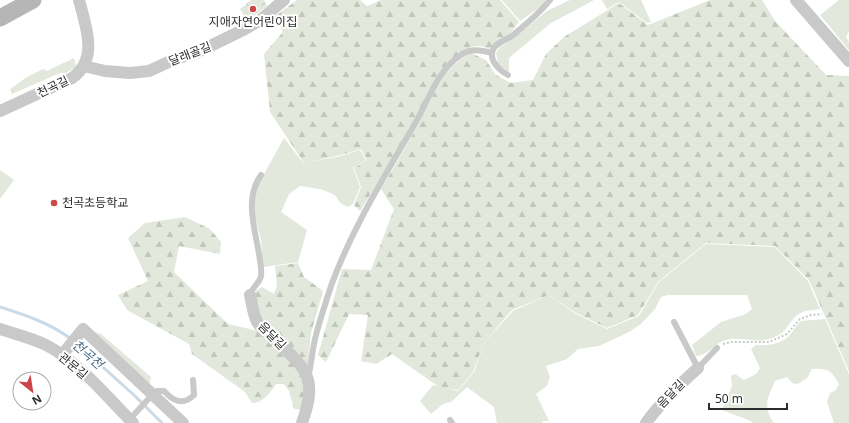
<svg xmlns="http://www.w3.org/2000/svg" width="849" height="423" font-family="'Noto Sans','Noto Sans KR',sans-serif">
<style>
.grass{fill:#e2e8db}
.forest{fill:url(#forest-firs)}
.park{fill:url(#park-crowns)}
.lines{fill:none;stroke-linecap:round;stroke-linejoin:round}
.stream{stroke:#cadae6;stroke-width:3}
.path{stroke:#c9c9c9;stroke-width:2;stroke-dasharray:2 2;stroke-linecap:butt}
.lane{stroke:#c9c9c9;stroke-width:6}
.street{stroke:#c9c9c9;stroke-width:12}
.secondary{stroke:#b6b6b6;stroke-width:17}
.poi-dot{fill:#ce4447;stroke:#fff;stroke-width:1.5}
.labels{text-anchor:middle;stroke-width:4;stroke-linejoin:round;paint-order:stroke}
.poi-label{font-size:12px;fill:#2c2c2c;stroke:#fff}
.street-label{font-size:12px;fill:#2c2c2c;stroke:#fff}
.water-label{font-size:13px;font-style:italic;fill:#456883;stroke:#fff}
</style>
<defs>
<pattern id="forest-firs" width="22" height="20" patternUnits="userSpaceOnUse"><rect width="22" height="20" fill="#e2e8db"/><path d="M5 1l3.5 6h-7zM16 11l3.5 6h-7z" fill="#c2c7bc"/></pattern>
<pattern id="park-crowns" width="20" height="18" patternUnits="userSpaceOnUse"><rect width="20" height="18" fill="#e2e8db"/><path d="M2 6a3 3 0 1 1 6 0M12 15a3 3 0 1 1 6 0" fill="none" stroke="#c2c7bc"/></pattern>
</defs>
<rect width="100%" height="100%" fill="#fff"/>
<path class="grass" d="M502,0H546L540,7L520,21Z
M570,0H594L551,23L509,58V72L498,64L496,53L500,47L511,40L547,11Z
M602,0H641L651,22L647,23L619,2L607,9Z
M839,0H849V31L846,37L849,42V50L820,15Z
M74,58L76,67L66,73H60L12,94L10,89L27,77L43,69L47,71Z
M284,138L303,163L337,157L360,150L366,160L353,168L360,187L353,204L348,207C337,203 340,199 334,195C323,188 312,188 300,186L289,194L281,212L307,230L298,262L263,267L261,239L253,211L254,200L259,183Z
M0,170L14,180L0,199Z
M706,244L775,247L808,281L820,309C815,310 810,310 805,311C794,314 790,325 783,332C779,335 773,338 769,339C755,344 738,335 723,341C713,345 707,356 696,356L692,345L721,322L746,314L752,309L747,295H667L661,297L655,309L641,324L629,332L599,346L578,349L567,359L546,366L550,377L547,386L536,394L549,421H543L542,423H497L494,407L467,387L451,402L443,404L431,414L420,401L433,385L458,391L474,372L484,343L513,311L549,295L576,314L607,329L639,316L659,282Z
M825,319L849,374V423H834L827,402L830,393L836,390L839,384C831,370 828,368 812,369L807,378L798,384L792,383L787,377L775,381C768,397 762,407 774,423H752L751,421L722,410L732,386L731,376L735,374L744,380L756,374L760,368L751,349L756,345C766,346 781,344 789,336C793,331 796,326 801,321Z
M95,332L101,334L151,377L150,383L148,384Z"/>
<path class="forest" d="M297,0H360L367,6L381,0H500L519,22L509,35L490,49C487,48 482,46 478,46C466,46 456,57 447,64L393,158L360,211L354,205L361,187L354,168L367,160L361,149L337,156L304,163L270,112L264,54L283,32L274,17Z
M710,0H762L775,21L826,75L849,76V371L809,280L775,246L706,243L659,281L638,315L607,328L576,313L549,295L512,310L484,343L473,372L458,390L439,387L392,354L376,364L361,361L368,315L349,314L326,362L318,355L342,269L371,270L394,209L381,189C394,167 407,145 419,123C434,95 442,68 471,53L486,60L495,74L510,83L533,80L546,54L564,37L619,3L648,25Z
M185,217L210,229L221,242L220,254L179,246L174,272L228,324L263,332L278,345L305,380L303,410L294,409L289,391L284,384H276C270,393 263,403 252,403L245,392L192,354L189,344L127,310L118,295L148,281L128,238L145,223Z
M298,263L304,277L323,291L311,333L308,364L305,366L260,320L255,296L256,291L262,287L274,294L277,286L275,266Z"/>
<path class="park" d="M251,0H264L267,6L247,21L240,9Z"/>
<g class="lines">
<path class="stream" d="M0,307C25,315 50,323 71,339
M75,342L135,396L162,423"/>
<path class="path" d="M723,344L731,342H769L787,334L800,319L811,315L822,314"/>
<path class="lane" d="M508,75C499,70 487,59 494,48C498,42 506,40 512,36C525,25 539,14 550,0
M250,295C253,286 259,284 261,276C262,269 260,261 259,254C255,228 244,199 261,175
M674,322L698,368L717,348
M308,377C312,363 312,349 316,335C320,319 326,302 331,286C352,228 385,176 416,122C429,99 437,71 461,55C471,48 481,50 492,53
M129,420L153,394L157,391H164C173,401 183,406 194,395L193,380
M450,420L452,423"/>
<path class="street" d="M796,0L849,61
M84,66L105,71L130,73L149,71L175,59L196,53L245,29L259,21L284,0
M0,111L72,78C99,59 86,27 79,0
M250,295C252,303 253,314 257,322C261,328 269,334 274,339C307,369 318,378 302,423
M0,329C15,334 32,338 46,345C79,362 107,397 133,423
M62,355L83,329L183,423
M646,423C661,402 679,385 698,368"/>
<path class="secondary" d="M0,18L33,0"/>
</g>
<g class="poi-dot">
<circle cx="253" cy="9" r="4"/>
<circle cx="54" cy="203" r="4"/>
</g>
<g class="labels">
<g class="poi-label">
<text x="253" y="26">지애자연어린이집</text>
<text x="62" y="207" text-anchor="start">천곡초등학교</text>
</g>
<g class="street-label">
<text transform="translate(190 54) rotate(-21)" y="4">달래골길</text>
<text transform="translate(53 87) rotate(-26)" y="4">천곡길</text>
<text transform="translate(272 336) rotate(45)" y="4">음달길</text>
<text transform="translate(73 366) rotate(40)" y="4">관문길</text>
<text transform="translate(671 394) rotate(-46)" y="4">음달길</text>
</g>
<g class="water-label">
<text transform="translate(88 354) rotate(41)" y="5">천곡천</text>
</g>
</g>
<g transform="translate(32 391) rotate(150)"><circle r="19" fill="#ffffff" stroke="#ababab"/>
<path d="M0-3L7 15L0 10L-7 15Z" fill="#ce4447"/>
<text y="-6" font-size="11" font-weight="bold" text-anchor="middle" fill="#2c2c2c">N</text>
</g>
<path d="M709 403v6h78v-6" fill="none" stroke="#2c2c2c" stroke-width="2"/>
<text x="715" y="403" font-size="12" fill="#2c2c2c" stroke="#ffffff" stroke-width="3" paint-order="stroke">50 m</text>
</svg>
